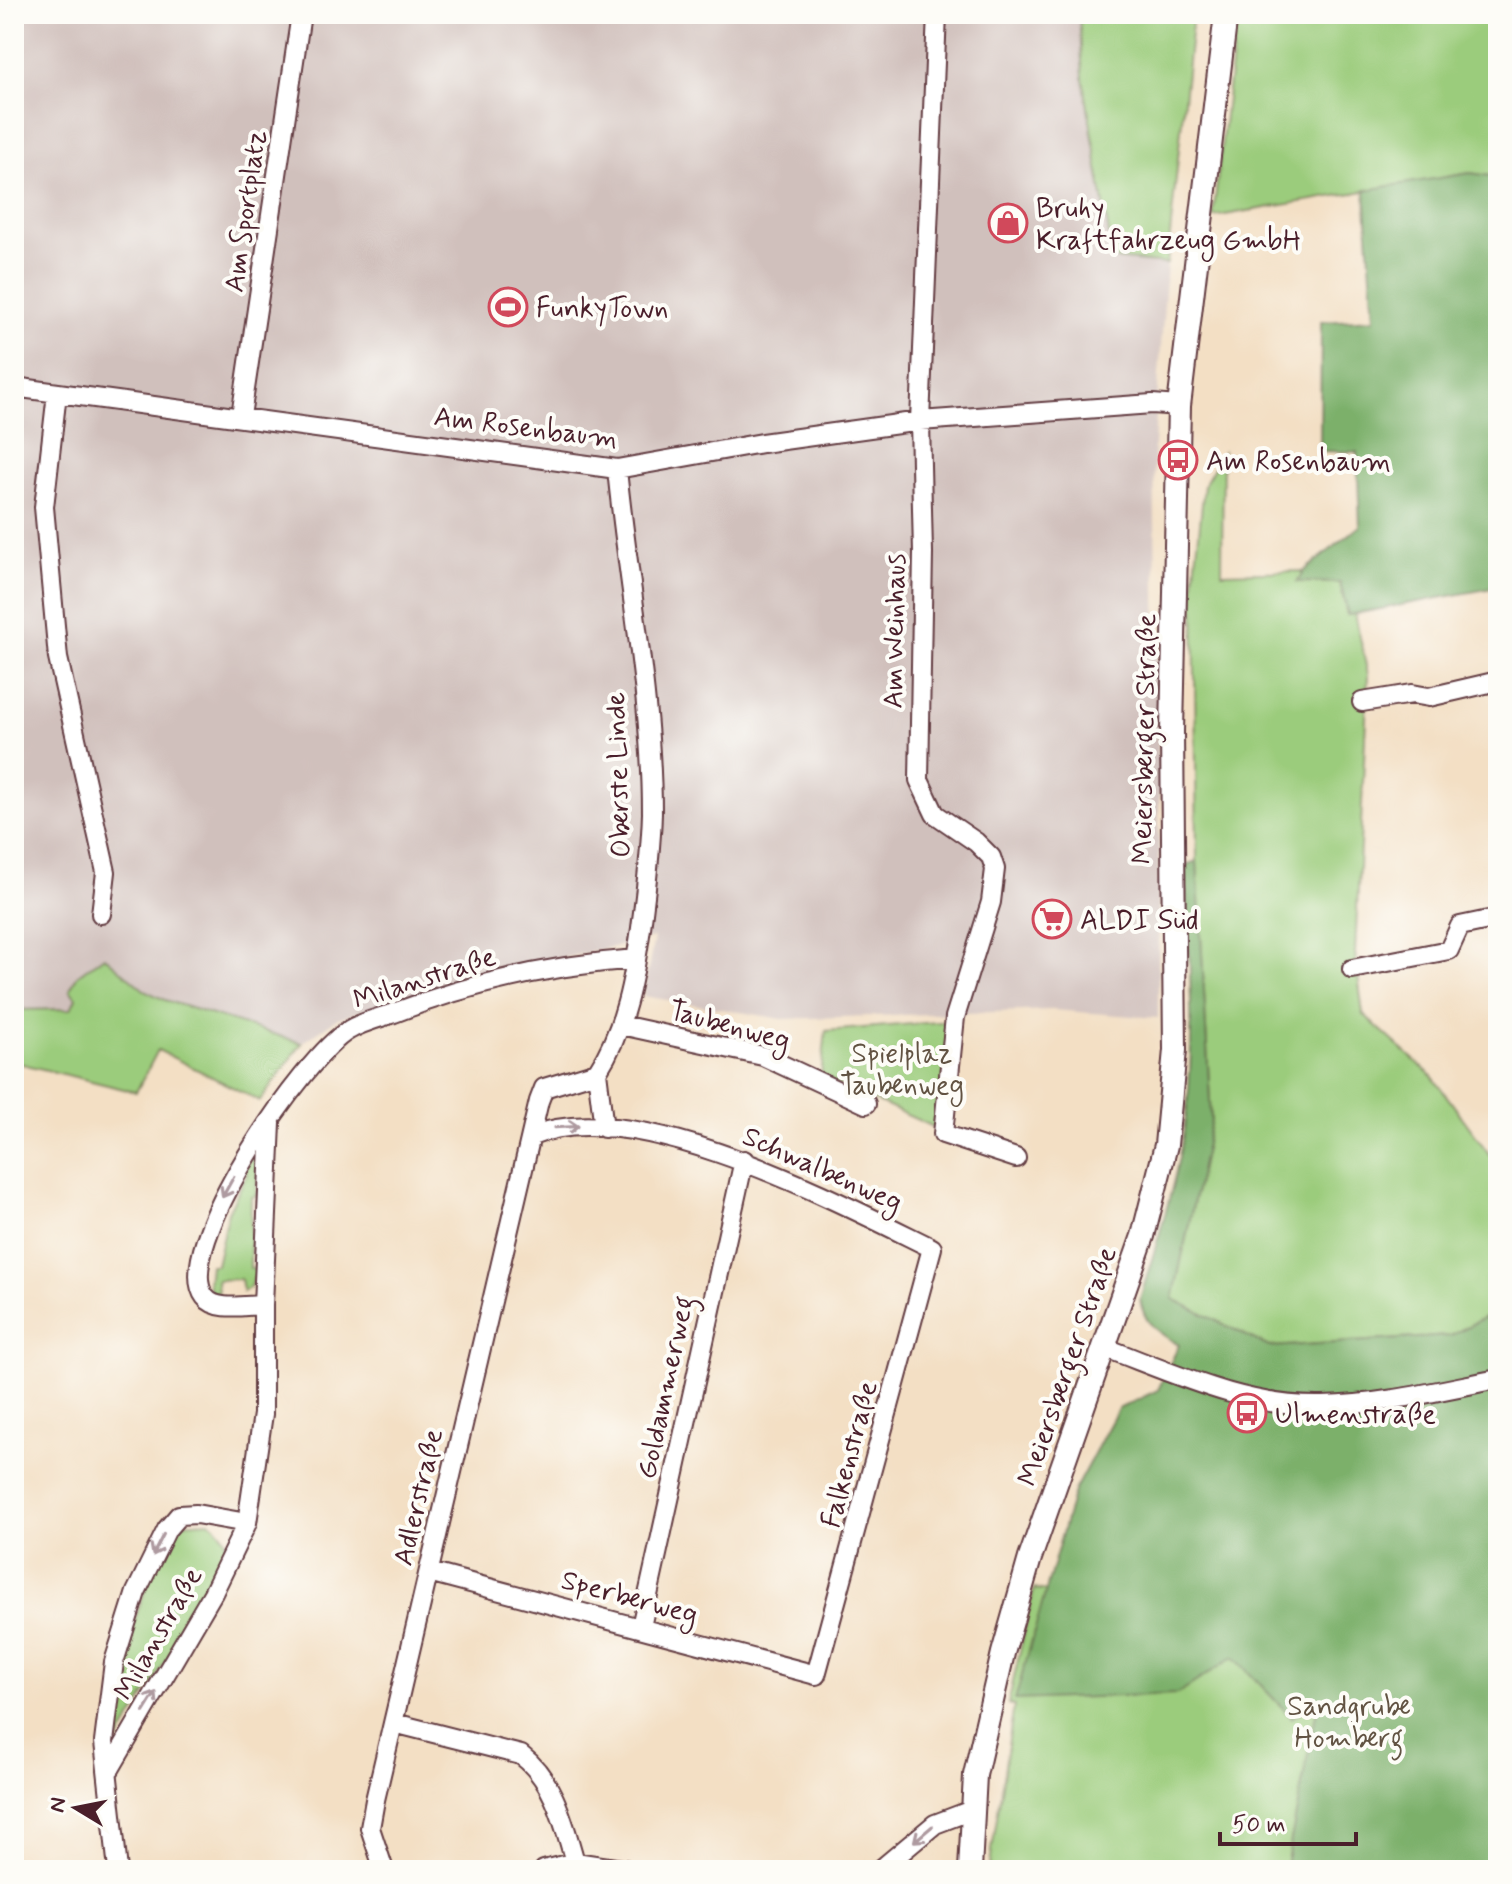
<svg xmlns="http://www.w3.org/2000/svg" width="1512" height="1884" font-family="Mynerve,sans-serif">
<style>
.industrial{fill:#d0c0bc}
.green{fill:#9bcc7b;stroke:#727653;stroke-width:2}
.forest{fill:#7cb06b;stroke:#63684b;stroke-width:2}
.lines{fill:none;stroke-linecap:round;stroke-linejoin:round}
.minor-casing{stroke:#633c42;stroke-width:22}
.major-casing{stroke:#633c42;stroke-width:26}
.minor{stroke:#fff;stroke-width:18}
.major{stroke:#fff;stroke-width:22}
.oneway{stroke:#ae9aa0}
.labels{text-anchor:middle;stroke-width:8;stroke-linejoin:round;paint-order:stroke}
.poi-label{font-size:28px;fill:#4a1f2b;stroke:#fdfcf7;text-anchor:start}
.street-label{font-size:28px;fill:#4a1f2b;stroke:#fdfcf7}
.park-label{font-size:28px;fill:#625343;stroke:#fdfcf7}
</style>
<rect width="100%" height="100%" fill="#fdfcf7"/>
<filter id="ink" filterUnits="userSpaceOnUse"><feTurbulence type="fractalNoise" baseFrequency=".0125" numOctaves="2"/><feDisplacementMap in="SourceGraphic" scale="16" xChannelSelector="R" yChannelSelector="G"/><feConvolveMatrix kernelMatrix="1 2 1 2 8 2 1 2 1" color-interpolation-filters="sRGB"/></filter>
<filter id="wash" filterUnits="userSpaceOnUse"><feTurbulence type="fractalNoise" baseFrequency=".006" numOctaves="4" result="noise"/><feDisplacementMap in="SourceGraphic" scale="32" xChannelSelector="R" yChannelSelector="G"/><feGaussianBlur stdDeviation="1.8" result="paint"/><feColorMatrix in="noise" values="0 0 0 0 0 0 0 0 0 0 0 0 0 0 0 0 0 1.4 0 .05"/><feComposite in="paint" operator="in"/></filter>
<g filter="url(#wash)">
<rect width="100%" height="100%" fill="#f3dfc4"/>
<path class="industrial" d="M14,14H1079L1083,78L1113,259L1167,264L1154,444L1159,801L1158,1018L1052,1010L782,1019L643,996L654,938L472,978L338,1018L302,1043L165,1000L144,990L104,957L78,975L70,990L77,998L71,1009L14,1010Z"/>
<path class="green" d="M1079,14H1193L1167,264L1113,259L1083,78Z
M1237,14H1496L1498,177L1470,173L1213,217Z
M1223,452L1222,573L1304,571L1298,581L1340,583L1347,615L1355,614L1368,675L1355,953L1363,1014L1432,1076L1495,1162L1498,1178V1314L1485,1317L1450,1336L1269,1347L1173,1299L1211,1120L1197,861L1194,583L1204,485Z
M104,956L144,990L165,1000L302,1043L260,1101L158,1050L136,1092L14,1062V1010L71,1009L76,998L70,990L77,976Z
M950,1021L938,1129L821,1077L826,1031Z
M259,1149L256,1196L251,1197L250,1268L257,1269L250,1287L243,1292L241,1279L217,1280L218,1295L211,1294L208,1284L210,1265H216L228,1212L247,1174L244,1169Z
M209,1521C224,1531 229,1542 226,1559L114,1748C106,1690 146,1571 178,1523Z
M1312,1577L1498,1870H989L1014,1706L1008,1704L1034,1589L1116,1600Z"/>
<path class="forest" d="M1470,173L1498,177V587L1348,615L1340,583L1297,582L1304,571L1360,526L1357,452L1320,451L1321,322L1374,319L1365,190Z
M1197,861L1211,1120L1173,1299L1269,1347L1450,1336L1485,1317L1498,1314V1870H1285L1319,1699L1292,1718L1234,1657L1177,1694L1015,1700L1074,1491L1118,1409L1158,1390L1179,1345C1158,1332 1144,1325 1140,1299C1159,1236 1179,1174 1187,1109C1196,1028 1188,945 1185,865Z"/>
</g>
<g filter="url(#ink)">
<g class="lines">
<defs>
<path id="minor" d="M937,14L920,421L923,553L919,780L935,814L976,842L991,857L995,869L991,902L955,1017L943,1134L1016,1158
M14,387L617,469L762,443L920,421L1152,404L1179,406
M57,393L44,507L58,658L106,872L101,914
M241,416L301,14
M1362,702L1412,694L1429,697L1498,681
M1352,969L1449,950L1460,926L1498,918
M621,1025L763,1056L866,1104
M597,1072C625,1029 634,978 641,928C646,890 651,852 652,813C652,698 628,584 617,469
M597,1072L604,1128
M263,1305C246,1305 216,1312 205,1297C169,1251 306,1054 349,1030C362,1022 379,1018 394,1013C471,983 554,965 636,959
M1106,1348C1175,1374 1247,1408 1323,1406C1381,1405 1441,1390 1498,1379
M429,1572L816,1675L932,1248C838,1202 633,1093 532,1136
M641,1627L744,1160
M394,1723L521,1755C554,1780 564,1824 575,1862
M110,1769L213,1593L247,1523L263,1414V1305L271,1123
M118,1870L104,1742L114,1662L136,1592L167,1529L179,1515L196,1514L247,1523
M384,1870L370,1828L375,1800L539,1101L544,1088L597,1072
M544,1870L575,1862L628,1870
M880,1870L935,1824L972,1810"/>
<path id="major" d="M970,1870L975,1775L1003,1653L1030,1558L1143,1236L1166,1145L1175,1050L1172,732L1179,406L1226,14"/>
</defs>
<use href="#minor" class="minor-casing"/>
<use href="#major" class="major-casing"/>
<use href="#minor" class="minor"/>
<use href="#major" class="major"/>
</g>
<defs><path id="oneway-shaft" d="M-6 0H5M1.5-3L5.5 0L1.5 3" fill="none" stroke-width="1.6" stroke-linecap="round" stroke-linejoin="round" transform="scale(2)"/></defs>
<g class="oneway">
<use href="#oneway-shaft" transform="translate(567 1127) rotate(-3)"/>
<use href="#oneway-shaft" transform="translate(228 1187) rotate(119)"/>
<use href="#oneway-shaft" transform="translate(158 1545) rotate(117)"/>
<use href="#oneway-shaft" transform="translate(150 1702) rotate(-58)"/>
<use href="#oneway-shaft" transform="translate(923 1834) rotate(140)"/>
</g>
</g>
<defs>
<symbol id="shop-ring" viewBox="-11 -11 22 22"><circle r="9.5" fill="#fdfcf7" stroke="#d1495b" stroke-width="1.5"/><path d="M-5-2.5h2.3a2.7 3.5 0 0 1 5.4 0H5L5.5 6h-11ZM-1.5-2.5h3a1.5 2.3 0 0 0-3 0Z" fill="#d1495b"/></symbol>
<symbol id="stadium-ring" viewBox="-11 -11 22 22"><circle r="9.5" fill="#fdfcf7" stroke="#d1495b" stroke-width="1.5"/><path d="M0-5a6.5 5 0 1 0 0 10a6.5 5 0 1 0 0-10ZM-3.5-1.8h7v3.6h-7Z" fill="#d1495b"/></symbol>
<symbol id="bus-ring" viewBox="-11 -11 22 22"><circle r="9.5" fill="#fdfcf7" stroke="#d1495b" stroke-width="1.5"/><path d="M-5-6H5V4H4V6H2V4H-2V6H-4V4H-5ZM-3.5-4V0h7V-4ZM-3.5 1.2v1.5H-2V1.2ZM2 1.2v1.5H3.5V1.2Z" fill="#d1495b"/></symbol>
<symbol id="supermarket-ring" viewBox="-11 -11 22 22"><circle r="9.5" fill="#fdfcf7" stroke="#d1495b" stroke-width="1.5"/><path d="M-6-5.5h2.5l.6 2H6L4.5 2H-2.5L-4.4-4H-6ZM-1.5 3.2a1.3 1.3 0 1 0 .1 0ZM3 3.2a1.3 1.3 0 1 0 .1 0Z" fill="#d1495b"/></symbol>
</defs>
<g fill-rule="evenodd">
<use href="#shop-ring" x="986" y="201" width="44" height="44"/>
<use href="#stadium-ring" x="486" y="285" width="44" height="44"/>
<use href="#bus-ring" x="1156" y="438" width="44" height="44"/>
<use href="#supermarket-ring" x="1030" y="897" width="44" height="44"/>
<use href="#bus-ring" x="1225" y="1391" width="44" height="44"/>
</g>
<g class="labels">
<g class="poi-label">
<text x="1036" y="217">Bruhy<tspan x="1036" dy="32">Kraftfahrzeug GmbH</tspan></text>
<text x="536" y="317">FunkyTown</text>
<text x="1206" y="470">Am Rosenbaum</text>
<text x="1080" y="929">ALDI Süd</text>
<text x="1275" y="1423">Ulmenstraße</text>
</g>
<g class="street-label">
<text transform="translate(244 211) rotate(-82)" y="10">Am Sportplatz</text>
<text transform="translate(526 426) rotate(7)" y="10">Am Rosenbaum</text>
<text transform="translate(893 631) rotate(-89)" y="10">Am Weinhaus</text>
<text transform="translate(1143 739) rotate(-89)" y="10">Meiersberger Straße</text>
<text transform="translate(617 775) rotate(-92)" y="10">Oberste Linde</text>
<text transform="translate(424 977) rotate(-18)" y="10">Milanstraße</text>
<text transform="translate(730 1024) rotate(15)" y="10">Taubenweg</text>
<text transform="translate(823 1168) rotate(24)" y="10">Schwalbenweg</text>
<text transform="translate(1066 1366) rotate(-71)" y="10">Meiersberger Straße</text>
<text transform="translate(664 1387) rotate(-78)" y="10">Goldammerweg</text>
<text transform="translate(848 1454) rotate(-75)" y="10">Falkenstraße</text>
<text transform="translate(417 1497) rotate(-77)" y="10">Adlerstraße</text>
<text transform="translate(630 1596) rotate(15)" y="10">Sperberweg</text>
<text transform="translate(157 1633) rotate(-60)" y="10">Milanstraße</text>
</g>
<g class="park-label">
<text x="902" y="1062">Spielplaz<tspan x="902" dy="32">Taubenweg</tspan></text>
<text x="1349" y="1715">Sandgrube<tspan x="1349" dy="32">Homberg</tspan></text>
</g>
</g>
<rect width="1512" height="1884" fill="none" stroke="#fdfcf7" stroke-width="48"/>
<g transform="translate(76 1808) rotate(280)" stroke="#fdfcf7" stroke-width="6" paint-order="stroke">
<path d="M0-6L14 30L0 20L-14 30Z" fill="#4a1f2b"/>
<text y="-12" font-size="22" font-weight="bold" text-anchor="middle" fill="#4a1f2b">N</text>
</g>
<path d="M1220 1832v12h136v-12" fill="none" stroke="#4a1f2b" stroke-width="4"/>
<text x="1232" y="1832" font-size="24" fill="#4a1f2b" stroke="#fdfcf7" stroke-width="6" paint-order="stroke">50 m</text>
</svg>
